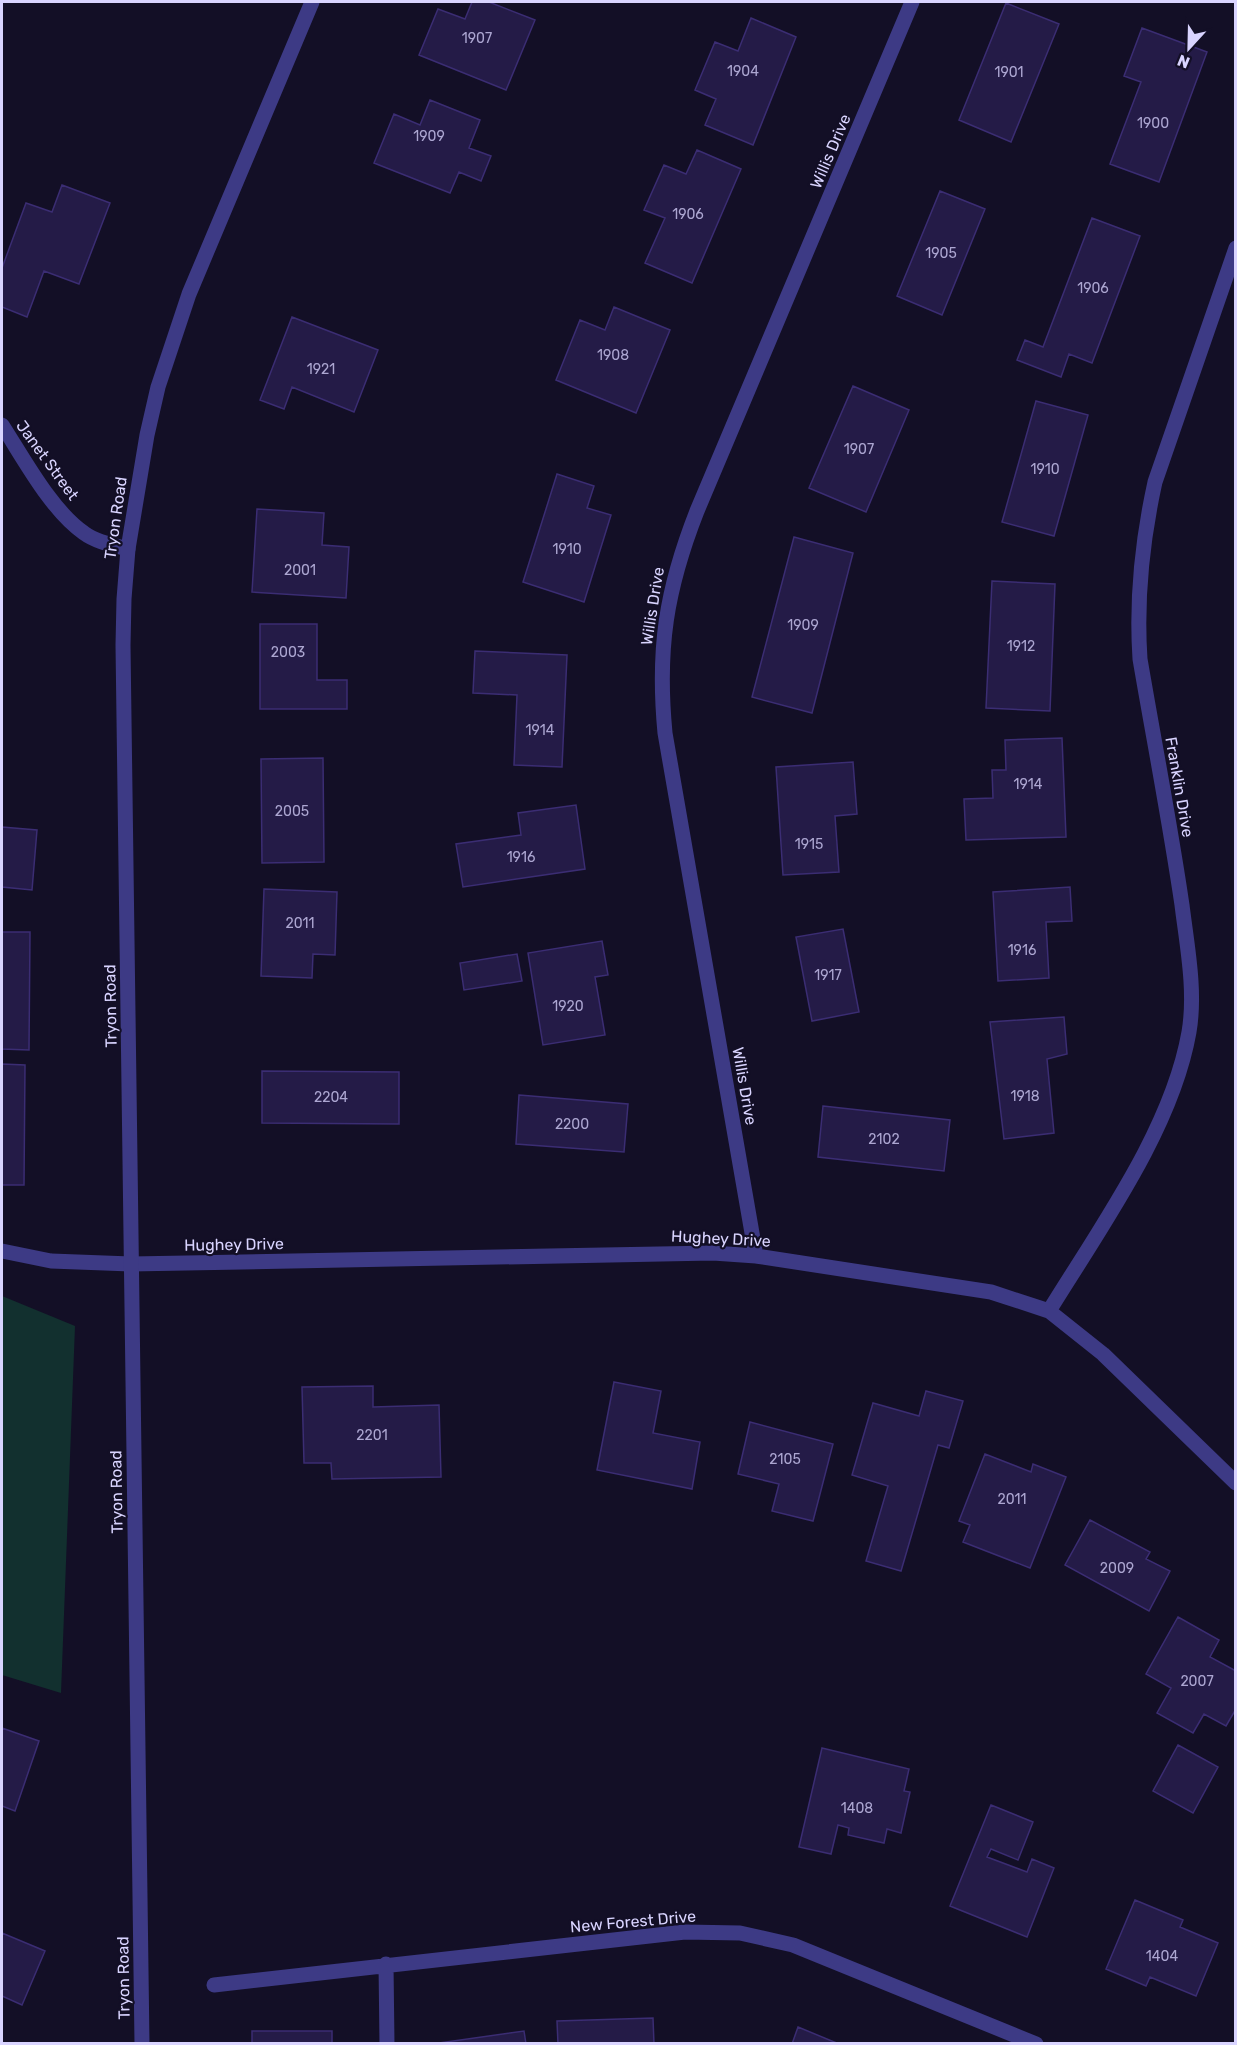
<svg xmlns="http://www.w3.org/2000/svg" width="1237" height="2045" font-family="Rubik,sans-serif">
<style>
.green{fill:#12302f}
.building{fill:#241b47;stroke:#3b2d73;stroke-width:1.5}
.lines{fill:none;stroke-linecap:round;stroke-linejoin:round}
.minor{stroke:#3d3a85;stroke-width:15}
.tertiary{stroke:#3d3a85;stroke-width:15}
.labels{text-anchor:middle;stroke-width:4.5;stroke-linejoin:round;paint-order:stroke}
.number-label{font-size:14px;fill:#aca6d1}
.street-label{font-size:16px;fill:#d9d4ff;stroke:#130f26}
</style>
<rect width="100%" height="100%" fill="#130f26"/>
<path class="green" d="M2,1296L75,1326L61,1693L2,1675Z"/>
<path class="building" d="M472,2H489L535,20L506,90L419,55L438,9L465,19Z
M1006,3L1059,24L1011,142L959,120Z
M751,18L796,37L753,145L705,125L716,99L695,90L715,42L738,51Z
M1142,28L1207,52L1159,182L1110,164L1141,82L1124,76Z
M430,100L480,120L469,148L491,156L481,181L459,172L450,193L374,163L394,114L420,125Z
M697,150L741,169L692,283L645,263L665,218L644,210L664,165L686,174Z
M62,185L110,203L79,284L44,271L27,317L2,307V268L26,203L52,212Z
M940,191L985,209L942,315L897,296Z
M1092,218L1140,236L1092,363L1069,354L1061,377L1017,360L1025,340L1043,347Z
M614,307L670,330L636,413L556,380L580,320L605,330Z
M292,317L378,350L354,412L292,387L284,409L260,400Z
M853,386L909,410L866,512L809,488Z
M1036,401L1088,415L1054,536L1002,522Z
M557,474L594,486L587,508L611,515L584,602L523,582Z
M257,509L324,513L322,545L349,547L346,598L252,592Z
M794,537L853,553L812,713L752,697Z
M992,581L1055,584L1050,711L986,708Z
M260,624H317V680H347V709H260Z
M475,651L567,655L562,767L514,765L517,695L473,693Z
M1062,738L1066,837L966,840L964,799L993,798L992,770H1006L1005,740Z
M323,758L324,862L262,863L261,759Z
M853,762L857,814L835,816L839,872L783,875L776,767Z
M576,805L585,869L463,887L456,844L521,835L518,813Z
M2,827L37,830L32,890L2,887Z
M1070,887L1072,921L1046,922L1049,978L998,981L993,892Z
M264,889L337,892L335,955L313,954L312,978L261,976Z
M843,929L859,1012L812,1021L796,937Z
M2,932H30L29,1050L2,1049Z
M602,941L608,975L595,977L605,1035L543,1045L528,953Z
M517,954L522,981L464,990L460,963Z
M1064,1017L1067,1054L1047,1059L1054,1133L1004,1139L990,1022Z
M2,1064L25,1065L24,1185H2Z
M262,1071L399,1072V1124L262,1123Z
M519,1095L628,1104L624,1152L516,1144Z
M823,1106L950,1120L944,1171L818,1157Z
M614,1382L661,1391L653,1433L700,1442L692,1489L597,1470Z
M373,1386V1407L439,1405L441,1477L332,1479L331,1463H304L302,1387Z
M926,1391L963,1401L949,1448L938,1445L901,1571L866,1561L888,1486L852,1475L873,1403L919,1416Z
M750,1422L833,1444L813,1521L772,1511L779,1484L738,1474Z
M985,1454L1031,1472L1033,1464L1066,1477L1030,1568L963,1542L970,1525L959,1521Z
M1090,1520L1150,1552L1146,1559L1170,1571L1149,1611L1065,1565Z
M1178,1617L1219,1640L1210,1657L1236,1671V1709L1226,1726L1204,1714L1193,1733L1157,1713L1171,1688L1146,1674Z
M2,1728L39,1741L15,1811L2,1806Z
M1178,1745L1218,1767L1193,1813L1153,1791Z
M822,1748L909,1769L904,1791L910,1792L901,1833L887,1829L884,1843L848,1835L849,1828L838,1825L831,1854L799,1847Z
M991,1805L1033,1822L1018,1860L991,1849L987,1857L1027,1872L1032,1859L1054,1868L1027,1937L950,1906Z
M1135,1900L1183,1920L1180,1927L1218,1943L1196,1996L1150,1977L1146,1986L1106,1969Z
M2,1933L45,1951L22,2005L2,1996Z
M653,2018L654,2044H558L557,2021Z
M798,2027L839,2044H792Z
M252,2031H332V2044H252Z
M524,2031L526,2044L439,2043Z"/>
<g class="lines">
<path class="minor" d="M2,425C24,459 51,510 84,533C96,542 113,545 128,549
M2,1251L51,1261L131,1264L713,1253L756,1256L991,1292L1049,1311L1103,1354L1236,1483
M756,1256L665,733C657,649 666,590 697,511L912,2
M1049,1311C1100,1228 1172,1129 1189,1032C1196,991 1187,946 1182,905C1170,823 1154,741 1140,659C1136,599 1142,541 1155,482L1236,248
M386,1964L387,2044
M214,1985L685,1932L740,1933L793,1945L1036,2044"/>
<path class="tertiary" d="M142,2044L123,645L124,599L128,549L147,435L158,387L189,294L312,2"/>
</g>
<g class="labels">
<g class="number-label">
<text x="477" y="43">1907</text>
<text x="743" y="76">1904</text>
<text x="1009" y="77">1901</text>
<text x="1153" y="128">1900</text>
<text x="429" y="141">1909</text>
<text x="688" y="219">1906</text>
<text x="941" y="258">1905</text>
<text x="1093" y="293">1906</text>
<text x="613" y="360">1908</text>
<text x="321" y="374">1921</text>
<text x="859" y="454">1907</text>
<text x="1045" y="474">1910</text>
<text x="567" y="554">1910</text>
<text x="300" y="575">2001</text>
<text x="803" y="630">1909</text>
<text x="1021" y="651">1912</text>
<text x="288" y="657">2003</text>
<text x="540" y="735">1914</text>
<text x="1028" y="789">1914</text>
<text x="292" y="816">2005</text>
<text x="809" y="849">1915</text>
<text x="521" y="862">1916</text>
<text x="300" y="928">2011</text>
<text x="1022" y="955">1916</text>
<text x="828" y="980">1917</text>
<text x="568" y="1011">1920</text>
<text x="1025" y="1101">1918</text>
<text x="331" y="1102">2204</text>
<text x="572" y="1129">2200</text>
<text x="884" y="1144">2102</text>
<text x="372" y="1440">2201</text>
<text x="785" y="1464">2105</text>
<text x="1012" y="1504">2011</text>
<text x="1117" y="1573">2009</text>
<text x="1197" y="1686">2007</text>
<text x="857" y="1813">1408</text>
<text x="1162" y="1961">1404</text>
</g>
<g class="street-label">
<text transform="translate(830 151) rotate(-67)" y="6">Willis Drive</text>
<text transform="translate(48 460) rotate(54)" y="6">Janet Street</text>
<text transform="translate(115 518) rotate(-82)" y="6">Tryon Road</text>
<text transform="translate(652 606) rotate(-81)" y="6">Willis Drive</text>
<text transform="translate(1180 787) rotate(80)" y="6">Franklin Drive</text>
<text transform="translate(110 1006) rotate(-91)" y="6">Tryon Road</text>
<text transform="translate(745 1086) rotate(80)" y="6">Willis Drive</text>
<text transform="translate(721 1238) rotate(3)" y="6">Hughey Drive</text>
<text transform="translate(234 1244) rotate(-1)" y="6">Hughey Drive</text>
<text transform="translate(116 1492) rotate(-91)" y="6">Tryon Road</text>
<text transform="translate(633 1921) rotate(-5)" y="6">New Forest Drive</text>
<text transform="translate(123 1978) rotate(-91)" y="6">Tryon Road</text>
</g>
</g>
<rect width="1237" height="2045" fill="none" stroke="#d9d4ff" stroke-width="6"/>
<g transform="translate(1189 48) rotate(202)" stroke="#130f26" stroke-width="4.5" paint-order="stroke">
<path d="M0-4.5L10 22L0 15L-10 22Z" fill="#d9d4ff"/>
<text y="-9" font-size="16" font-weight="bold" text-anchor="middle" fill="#d9d4ff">N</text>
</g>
</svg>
